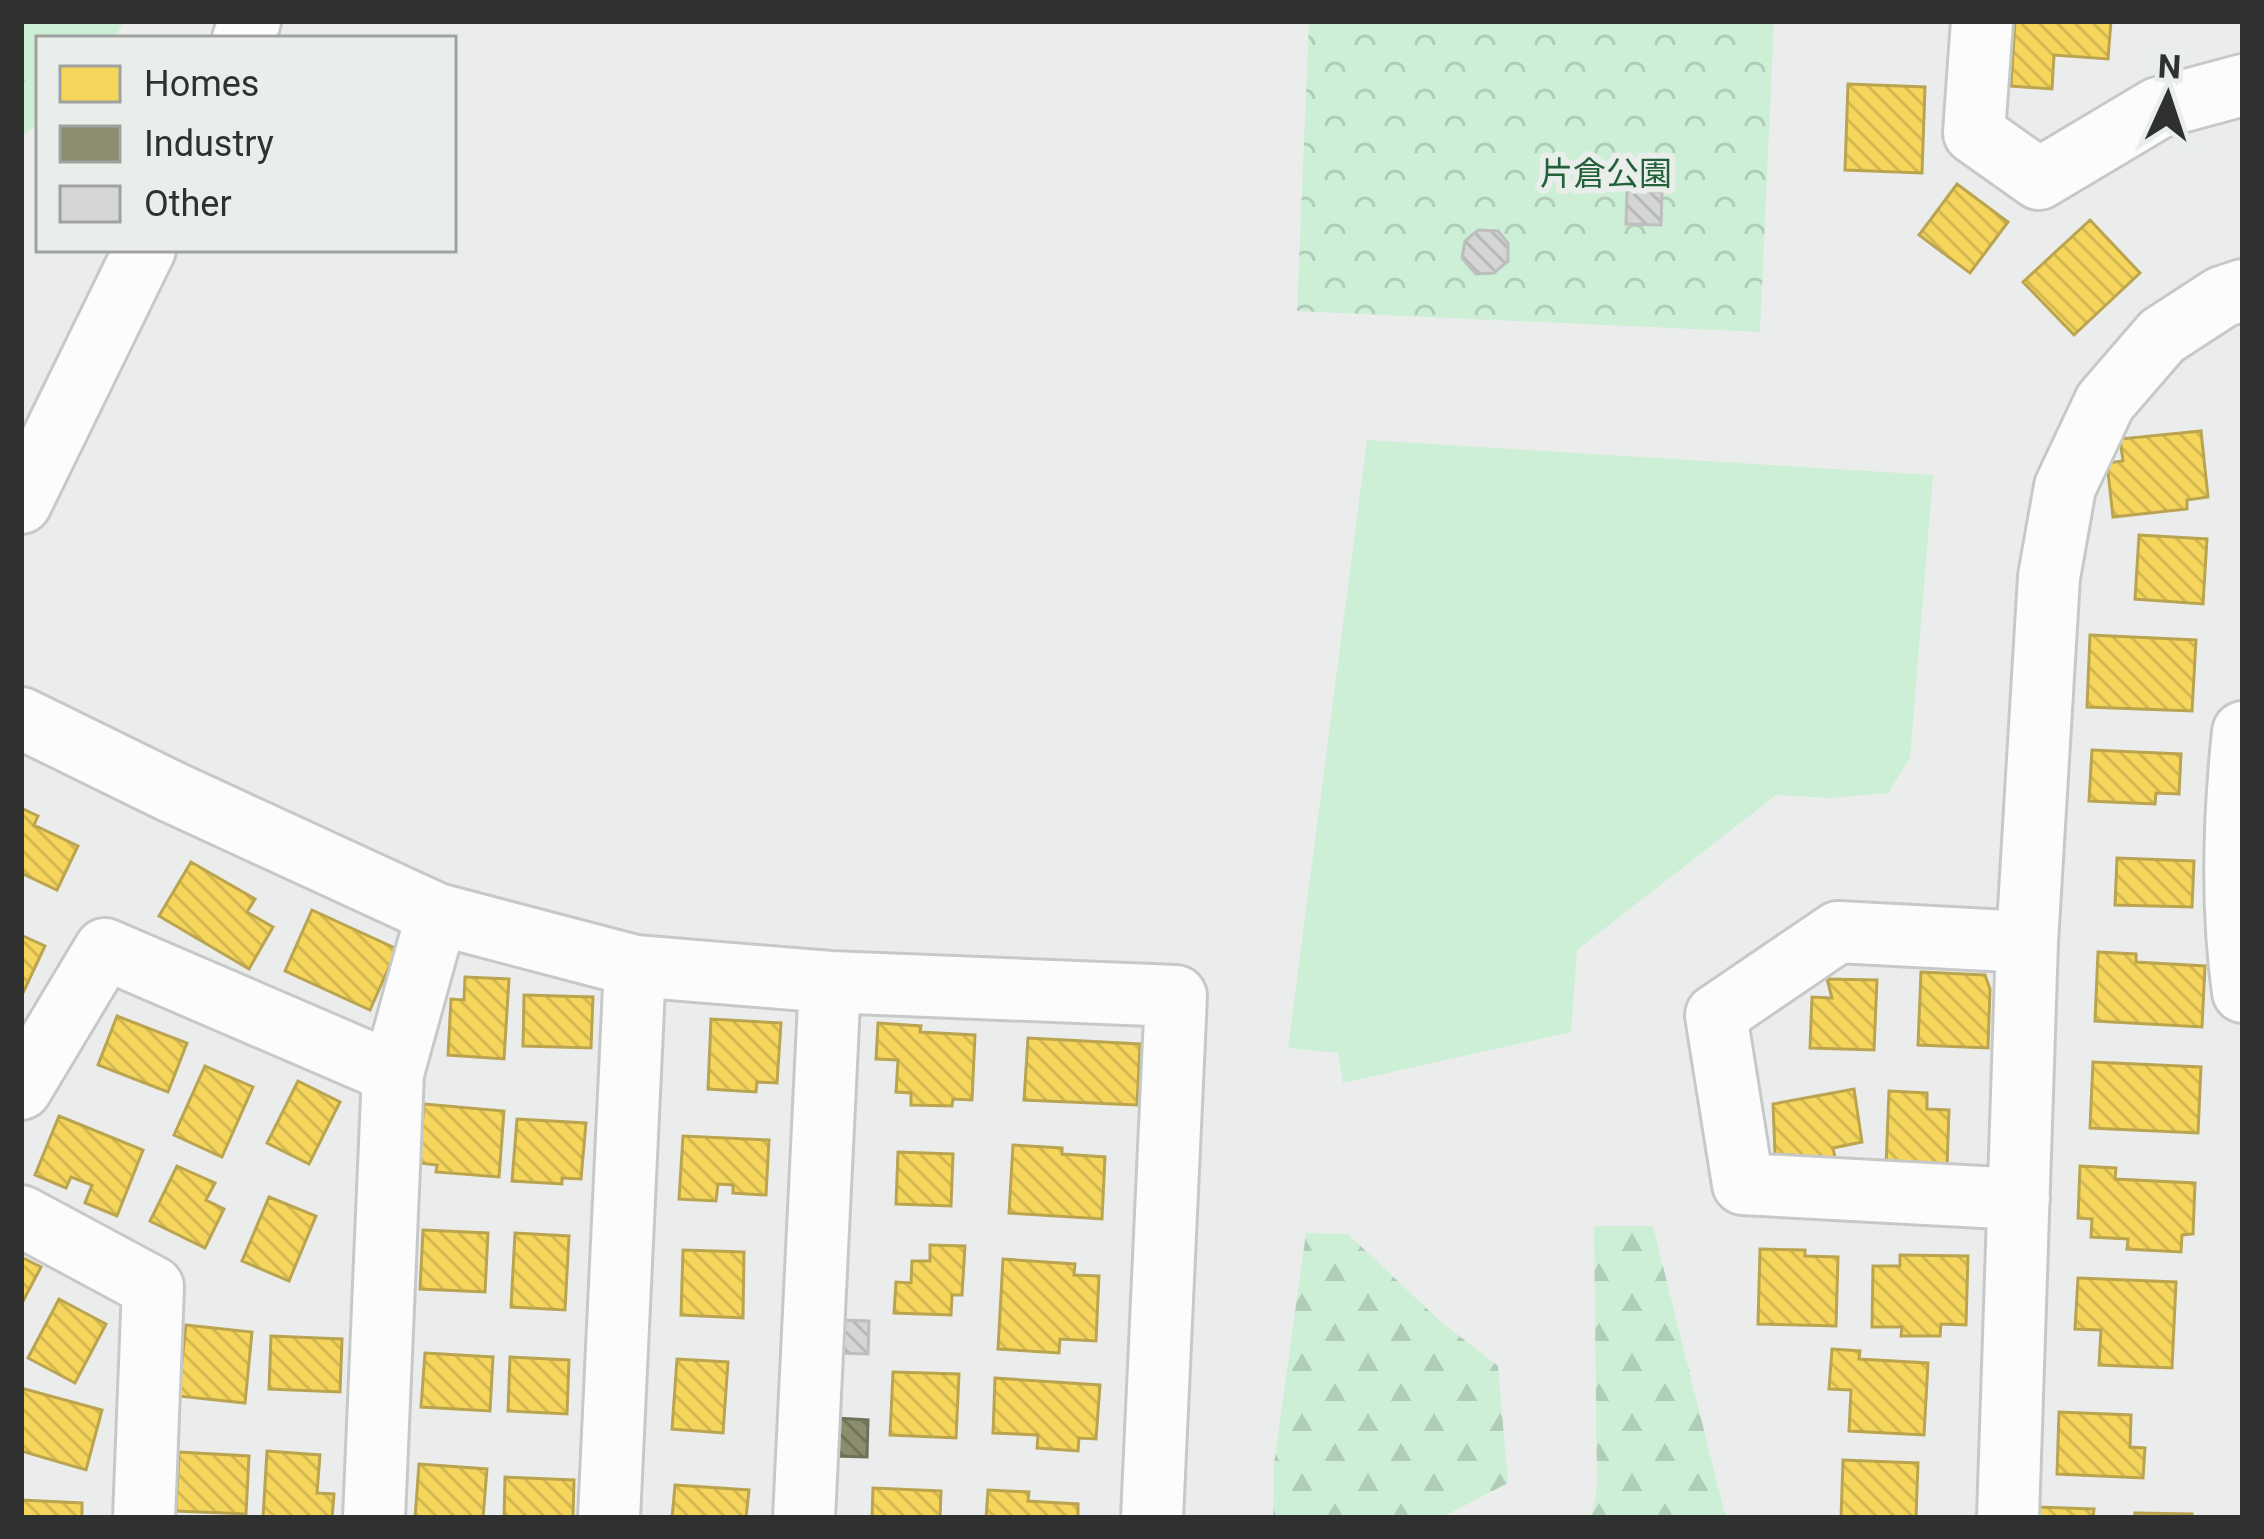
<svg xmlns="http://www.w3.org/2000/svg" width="2264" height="1539" font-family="Roboto,'Noto Sans JP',sans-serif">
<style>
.green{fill:#ccefd5}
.forest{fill:url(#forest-firs)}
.park{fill:url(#park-crowns)}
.homes{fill:url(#homes-back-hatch);stroke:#baa44f;stroke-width:3}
.industry{fill:url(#industry-back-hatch);stroke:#70715b;stroke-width:3}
.building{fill:url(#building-back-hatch);stroke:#bdbfbe;stroke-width:3}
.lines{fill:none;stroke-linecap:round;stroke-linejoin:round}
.minor-casing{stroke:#c7c9c8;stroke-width:66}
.minor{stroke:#fcfcfc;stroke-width:60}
.labels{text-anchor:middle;stroke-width:12;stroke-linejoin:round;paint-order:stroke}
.park-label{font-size:33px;fill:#24603a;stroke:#eaeeeb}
</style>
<defs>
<pattern id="forest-firs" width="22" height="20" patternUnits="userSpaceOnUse" patternTransform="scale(3)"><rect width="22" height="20" fill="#ccefd5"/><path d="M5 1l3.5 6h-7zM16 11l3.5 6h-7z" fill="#b0cdb7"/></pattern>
<pattern id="park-crowns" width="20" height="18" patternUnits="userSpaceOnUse" patternTransform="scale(3)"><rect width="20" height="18" fill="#ccefd5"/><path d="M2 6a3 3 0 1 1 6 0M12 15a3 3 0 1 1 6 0" fill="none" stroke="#b0cdb7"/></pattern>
<pattern id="homes-back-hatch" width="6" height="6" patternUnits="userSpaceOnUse" patternTransform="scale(3)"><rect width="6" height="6" fill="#f6d55c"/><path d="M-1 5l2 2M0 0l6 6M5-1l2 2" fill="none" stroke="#d3b750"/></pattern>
<pattern id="industry-back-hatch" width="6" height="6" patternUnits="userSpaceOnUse" patternTransform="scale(3)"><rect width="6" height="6" fill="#8c8c6e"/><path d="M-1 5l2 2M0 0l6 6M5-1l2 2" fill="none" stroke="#73735b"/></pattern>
<pattern id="building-back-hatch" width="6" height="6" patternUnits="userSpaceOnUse" patternTransform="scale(3)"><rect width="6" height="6" fill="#d4d6d5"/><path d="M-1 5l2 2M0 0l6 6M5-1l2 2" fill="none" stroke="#b6b8b7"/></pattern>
</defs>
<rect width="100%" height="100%" fill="#ebedec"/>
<path class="green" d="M1367,440L1933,475L1910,758L1888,793L1830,798L1776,795L1577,950L1571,1032L1343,1083L1338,1053L1288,1048Z"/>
<path class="forest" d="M21,21H124L114,39H39V123L21,137Z
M1594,1226H1653L1726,1518H1591L1597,1489Z
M1306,1233L1348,1234L1441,1322L1498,1366L1508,1483L1440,1518H1273L1274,1464Z"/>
<path class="park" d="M1309,21H1774L1760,332L1297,311Z"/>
<path class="homes" d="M2015,21H2111L2108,59L2054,55L2052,89L2011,86Z
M1848,84L1925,87L1922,173L1845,170Z
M1957,184L2008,222L1970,273L1919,235Z
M2090,220L2140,273L2074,335L2023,282Z
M2201,431L2208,497L2187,500V509L2113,517L2107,463L2123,461L2120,439Z
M2139,535L2207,539L2203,604L2135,599Z
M2090,635L2196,640L2192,711L2087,707Z
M2092,750L2181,754L2179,794L2156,793L2155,804L2089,801Z
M21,808L38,816L34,825L78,846L57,890L21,873Z
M2117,858L2194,861L2192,907L2115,905Z
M191,862L255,899L247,912L273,927L249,969L159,916Z
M312,910L397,949L370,1010L285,971Z
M21,935L45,946L22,995H21Z
M2098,952L2136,954V962L2205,966L2202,1027L2095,1021Z
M1921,972L1985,975L1990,989L1988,1048L1918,1045Z
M465,977L509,979L504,1059L448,1055L451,999L464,1000Z
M1827,979L1877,980L1874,1050L1810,1048L1812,997L1832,998Z
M524,995L593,997L591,1048L523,1046Z
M117,1016L187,1043L168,1092L98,1065Z
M711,1019L781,1023L777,1083L757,1082L756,1092L708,1089Z
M878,1023L921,1026L920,1032L975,1035L972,1100L953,1099L952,1106L911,1105V1093L896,1092L898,1060L876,1059Z
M1028,1038L1140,1044L1137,1105L1024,1100Z
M2093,1062L2201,1067L2198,1133L2090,1128Z
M205,1066L253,1087L222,1157L174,1135Z
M298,1081L340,1102L309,1164L267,1143Z
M1854,1089L1862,1142L1833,1148L1836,1162L1796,1165L1794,1155L1775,1154L1773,1104Z
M1889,1091L1927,1093V1109L1949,1110L1947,1168L1886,1166Z
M424,1104L504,1111L499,1177L436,1172L437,1165L419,1163Z
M59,1116L143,1150L117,1216L85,1203L92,1185L71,1177L66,1188L35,1175Z
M517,1119L586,1123L581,1179L562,1178V1184L512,1181Z
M683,1136L769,1140L766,1195L733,1193V1185L718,1184L716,1201L679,1199Z
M1013,1145L1062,1148V1154L1105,1157L1102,1219L1009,1213Z
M898,1152L953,1154L951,1206L896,1204Z
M177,1166L215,1183L206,1200L224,1209L205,1248L150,1221Z
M2080,1166L2116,1168L2115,1179L2195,1183L2193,1234L2182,1235L2181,1252L2127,1249L2128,1239L2091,1237L2092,1219L2078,1218Z
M269,1197L316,1216L289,1281L242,1261Z
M423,1230L488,1233L485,1292L420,1289Z
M515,1233L569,1236L565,1310L511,1307Z
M930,1245L965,1246L962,1295H952L951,1315L894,1313L896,1282L911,1283L912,1261H930Z
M1760,1249L1805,1250V1256L1838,1257L1836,1326L1758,1324Z
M683,1250L744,1252L743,1318L681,1315Z
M1900,1255L1968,1256L1966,1325L1941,1324L1940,1336H1901L1902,1327H1872L1873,1266H1900Z
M21,1257L41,1267L21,1305Z
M1003,1259L1075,1264L1074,1275L1099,1276L1096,1341L1060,1339L1059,1353L998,1349Z
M2078,1278L2176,1282L2172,1368L2099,1365L2101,1330L2075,1329Z
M59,1299L106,1324L75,1383L28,1358Z
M186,1325L252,1332L245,1403L178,1396Z
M271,1336L342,1339L340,1392L269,1389Z
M1832,1349L1860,1351L1859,1359L1928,1363L1924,1435L1849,1431L1851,1390L1829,1389Z
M425,1353L493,1357L490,1411L421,1407Z
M510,1357L569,1360L567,1414L508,1411Z
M677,1359L728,1362L723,1433L672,1429Z
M893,1372L959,1374L956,1438L890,1435Z
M995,1378L1100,1385L1096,1439L1079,1438L1078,1451L1037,1448L1038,1435L993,1433Z
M21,1388L102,1410L86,1470L21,1451Z
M2059,1412L2131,1415L2130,1447L2145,1448L2143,1478L2057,1474Z
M267,1451L320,1455L317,1493L334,1494L332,1518H263Z
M179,1452L249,1456L246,1514L176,1511Z
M1843,1460L1918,1463L1916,1518H1841Z
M419,1464L487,1469L483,1518H415Z
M505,1477L574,1480L573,1518H504Z
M675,1485L749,1490L746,1518H672Z
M873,1488L941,1491L940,1518H872Z
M988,1490L1029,1492L1028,1501L1078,1504V1518H986Z
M21,1500L82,1503V1518H21Z
M2036,1507L2094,1509L2093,1518H2035Z
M2135,1513L2192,1514V1518H2135Z"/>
<path class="industry" d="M836,1418L868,1420L867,1457L834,1456Z"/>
<path class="building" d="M1627,191L1662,192L1661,225L1626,224Z
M1478,230L1498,231L1508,243V261L1494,273L1476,274L1462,258L1465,241Z
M840,1320L869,1321L868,1354L838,1353Z"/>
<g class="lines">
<defs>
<path id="minor" d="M1982,21L1974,133L2039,179L2158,108L2243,85
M243,39L250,21
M21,503L145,249
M21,718L172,792L437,914L635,966L830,982L1176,996L1152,1518
M2243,732C2234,818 2231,906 2243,992
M21,1089L105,949L393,1073
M2019,1199L1743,1184L1716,1015L1838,932L2027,942
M21,1216L153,1287L144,1518
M374,1518L393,1073L437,914
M609,1518L635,966
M804,1518L830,982
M2008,1518L2027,942L2049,577L2065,487L2105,402L2162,336L2222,297L2243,290"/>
</defs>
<use href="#minor" class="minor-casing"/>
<use href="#minor" class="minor"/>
</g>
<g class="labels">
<g class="park-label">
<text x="1606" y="185">片倉公園</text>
</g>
</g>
<rect width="2264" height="1539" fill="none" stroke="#2f3130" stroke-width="48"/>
<rect x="36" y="36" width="420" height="216" fill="#eaeeeb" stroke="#9fa2a0" stroke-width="3"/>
<rect x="60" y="66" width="60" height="36" fill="#f6d55c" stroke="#9fa2a0" stroke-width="3"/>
<text x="144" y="96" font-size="36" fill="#2f3130">Homes</text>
<rect x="60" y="126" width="60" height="36" fill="#8c8c6e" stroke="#9fa2a0" stroke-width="3"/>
<text x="144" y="156" font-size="36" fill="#2f3130">Industry</text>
<rect x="60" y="186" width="60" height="36" fill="#d4d6d5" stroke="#9fa2a0" stroke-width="3"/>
<text x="144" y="216" font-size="36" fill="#2f3130">Other</text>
<g transform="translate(2168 96) rotate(3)" stroke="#eaeeeb" stroke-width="9" paint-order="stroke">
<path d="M0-9L21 45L0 30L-21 45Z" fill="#2f3130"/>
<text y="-18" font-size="33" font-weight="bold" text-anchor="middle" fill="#2f3130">N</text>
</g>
</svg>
